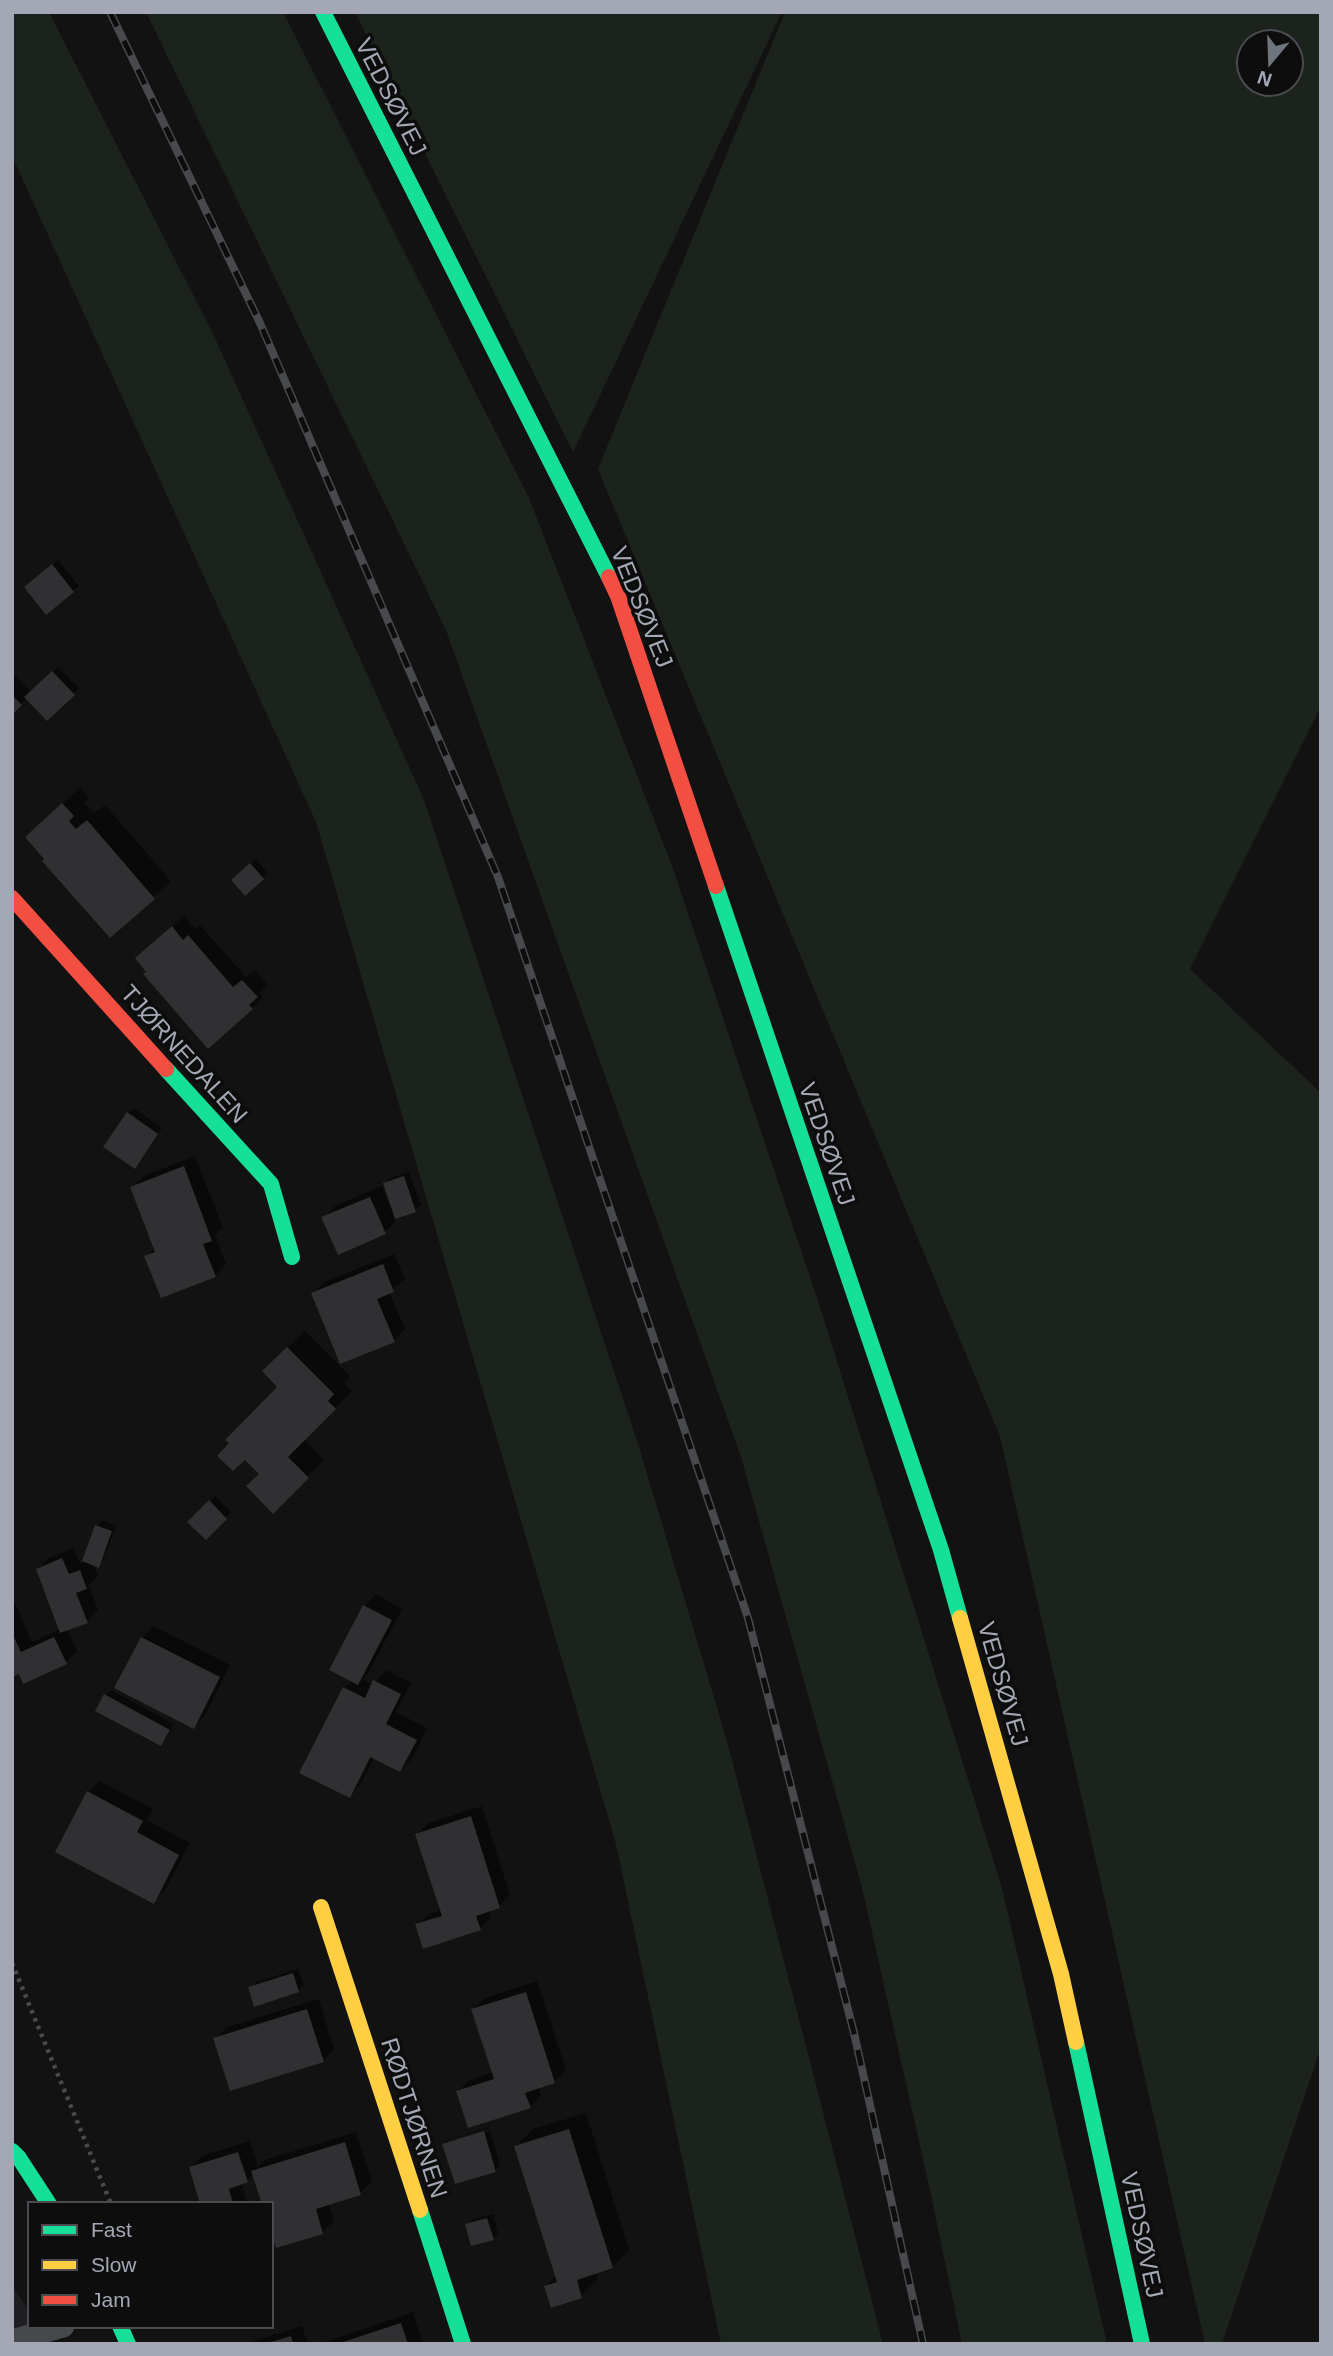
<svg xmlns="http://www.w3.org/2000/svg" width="1333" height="2356" font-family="Helvetica,sans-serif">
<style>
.built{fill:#1f1f21}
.green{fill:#1c231d;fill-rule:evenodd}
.shadow{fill:#0007;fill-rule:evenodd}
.building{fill:#303032}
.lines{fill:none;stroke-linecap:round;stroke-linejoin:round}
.path{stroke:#484a4e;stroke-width:4.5;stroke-dasharray:3.5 5;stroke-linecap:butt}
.lane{stroke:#47484c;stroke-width:23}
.fast{stroke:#16e098;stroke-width:16}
.slow{stroke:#ffcf43;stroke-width:16}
.jam{stroke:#f24e42;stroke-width:16}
.rail-casing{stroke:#47494c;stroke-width:8}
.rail{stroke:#0d0d0e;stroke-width:5;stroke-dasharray:16;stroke-linecap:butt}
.labels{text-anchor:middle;stroke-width:7;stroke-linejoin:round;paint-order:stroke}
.street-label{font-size:24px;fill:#a3a8b4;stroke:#0d0d0e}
</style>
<rect width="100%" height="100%" fill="#121213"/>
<path class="built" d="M12,2285L30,2313V2326H38L48,2344H12Z"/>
<path class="green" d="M12,12H49L214,336L424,800L639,1447L727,1741L883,2344H721L616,1844L316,822L12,156Z
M146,12H283L529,498L671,863L820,1307L1002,1888L1107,2344H962L931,2195L862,1887L741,1457L446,630Z
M355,12H782L573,452Z
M785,12H1321V706L1190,969L1321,1093V2047L1222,2344H1205L1000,1436L598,469ZM1249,42H1291V84H1249Z"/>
<path class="shadow" d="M58,560L79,586L46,613L31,582Z
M58,667L79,688L47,719L27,698L12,713V673L32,692Z
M80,788L89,798L84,803L94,813L105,805L171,881L110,936L44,820Z
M256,859L268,873L245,894L233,880Z
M184,916L195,929L200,925L246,977L255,970L268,985L259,993L263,997L252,1008L148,971V947Z
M134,1108L162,1128L140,1162L128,1113Z
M195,1156L223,1228L215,1235L226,1264L215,1276L146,1257L155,1248L132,1187L144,1176Z
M409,1172L421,1205L415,1210L395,1217L396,1221L385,1232L324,1218L335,1206L382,1186L389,1203L391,1202L385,1183L390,1178Z
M394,1254L405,1279L389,1292L405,1329L394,1340L313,1294L324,1282Z
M305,1331L350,1376L344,1383L352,1391L304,1439L324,1460L273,1511L261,1474L280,1387L264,1371Z
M215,1496L231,1512L206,1538L190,1522Z
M102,1520L116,1526L103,1560L98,1566L93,1564L98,1576L89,1585L98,1610L87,1621L67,1629L77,1651L66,1662L12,1675V1596L32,1642L61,1629L38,1569L49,1558L74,1548L80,1564L87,1561L97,1526Z
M376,1594L402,1609L369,1672L362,1679L373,1685L386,1670L411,1683L396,1712L427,1728L412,1759L400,1770L374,1758L361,1784L349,1795L344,1688L352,1680L331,1670L365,1606ZM372,1749L375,1750L358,1784H354Z
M153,1626L230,1665L205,1715L194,1727L142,1638Z
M111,1690L174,1724L166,1739L161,1744L105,1695Z
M100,1781L153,1809L147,1820L190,1843L165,1890L153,1902L88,1792Z
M482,1806L510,1895L499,1906L489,1910L491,1917L480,1929L417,1925L429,1914L441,1910L417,1834L429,1823Z
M298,1969L304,1985L298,1990L250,1988L256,1982Z
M537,1981L566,2070L554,2082L538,2087L541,2095L530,2107L458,2091L470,2080L493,2072L473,2009L485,1998Z
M319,1999L334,2049L323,2061L215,2039L227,2027Z
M586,2113L629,2250L612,2267L596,2272L598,2279L581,2296L546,2286L557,2275L516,2146L533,2129Z
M489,2127V2128L448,2140L450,2139Z
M490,2131L500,2165L495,2171L444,2144L448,2140V2144Z
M356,2132L372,2182L360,2193L328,2203L334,2221L323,2232L277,2246L271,2204L254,2174L247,2180L241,2182L248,2204H202L191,2168L202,2156L250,2141L258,2166L265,2160Z
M493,2214L498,2233L493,2239L467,2225L472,2220Z
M413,2312L423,2344H322L324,2342Z
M302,2326L308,2344H250L253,2341Z"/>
<path class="building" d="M52,564L74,592L46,615L24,587Z
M52,671L75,695L47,721L24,697Z
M12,695L22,705L12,715Z
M62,803L74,816L69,821L76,829L87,820L155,899L110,938L42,861L44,859L25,837Z
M250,863L264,879L245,896L231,880Z
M172,926L183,940L188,935L233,987L242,980L258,997L249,1005L253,1009L208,1049L143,974L146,972L135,958Z
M127,1112L158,1134L135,1169L103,1147Z
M184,1166L212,1241L203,1244L216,1277L161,1298L144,1256L155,1252L130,1187Z
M404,1176L416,1212L395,1219L383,1183Z
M370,1197L386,1234L338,1255L321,1217Z
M383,1264L394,1292L377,1299L395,1342L340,1364L311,1293Z
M287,1347L334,1394L328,1401L336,1409L288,1457L309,1478L273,1514L246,1486L259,1474L245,1460L233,1471L217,1456L229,1443L225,1440L277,1387L262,1371Z
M209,1500L227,1519L206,1540L187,1522Z
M95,1525L112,1531L99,1568L82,1561Z
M62,1558L69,1574L80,1570L87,1589L76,1593L88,1623L60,1633L36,1569Z
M363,1605L392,1620L358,1685L329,1670Z
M12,1633L21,1652L54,1637L67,1664L23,1684L19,1674L12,1677Z
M141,1637L220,1677L194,1729L114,1688Z
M373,1680L401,1694L386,1724L417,1740L400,1772L370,1757L350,1798L299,1773L343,1687L365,1698Z
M104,1694L170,1730L161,1746L95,1711Z
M87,1791L143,1821L137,1832L179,1855L154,1904L55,1852Z
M471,1816L500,1908L476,1916L481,1930L423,1949L415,1924L442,1916L415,1834Z
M293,1973L299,1992L254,2007L248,1987Z
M526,1992L555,2083L525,2093L531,2108L468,2128L456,2091L494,2079L471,2009Z
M307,2009L324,2062L230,2091L213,2038Z
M569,2129L613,2268L577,2280L582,2298L551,2308L544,2286L557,2282L514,2146Z
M484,2131L496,2172L455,2184L442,2144Z
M345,2142L361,2195L316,2209L323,2234L276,2248L271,2234V2204H262L251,2171Z
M238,2152L248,2182L229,2189L233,2204H200L189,2167Z
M487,2218L494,2240L471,2246L465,2224Z
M401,2323L408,2344H340V2343Z
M291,2336L293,2344H268V2343Z"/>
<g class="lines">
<path class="path" d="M12,1963L111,2204"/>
<path class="lane" d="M12,2341L63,2326"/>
<path class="fast" d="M323,12L609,577
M716,886L941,1550L960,1618
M166,1069L271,1184L292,1257
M1076,2042L1142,2344
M12,2151L19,2158L49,2204
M420,2210L463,2344
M120,2326L128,2344"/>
<path class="slow" d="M960,1618L1061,1974L1076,2042
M321,1907L420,2210"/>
<path class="jam" d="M609,577L618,596L716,886
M12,898L166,1069"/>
<defs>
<path id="rail" d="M110,12L260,323L498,877L748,1618L854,2033L923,2344"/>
</defs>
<use href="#rail" class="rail-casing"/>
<use href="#rail" class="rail"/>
</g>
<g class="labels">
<g class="street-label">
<text transform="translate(391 97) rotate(63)" y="8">VEDSØVEJ</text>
<text transform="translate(642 607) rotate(68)" y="8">VEDSØVEJ</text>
<text transform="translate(184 1054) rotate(48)" y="8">TJØRNEDALEN</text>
<text transform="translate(827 1144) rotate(71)" y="8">VEDSØVEJ</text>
<text transform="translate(1003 1684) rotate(74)" y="8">VEDSØVEJ</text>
<text transform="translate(414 2118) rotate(72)" y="8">RØDTJØRNEN</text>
<text transform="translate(1142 2235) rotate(78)" y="8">VEDSØVEJ</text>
</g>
</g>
<rect width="1333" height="2356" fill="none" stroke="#a3a8b4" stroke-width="28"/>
<rect x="28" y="2202" width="245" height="126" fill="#0d0d0e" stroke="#494b50" stroke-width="2"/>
<rect x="42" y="2225" width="35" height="10" fill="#16e098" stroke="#494b50" stroke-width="2"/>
<text x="91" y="2237" font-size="21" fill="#a3a8b4">Fast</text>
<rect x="42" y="2260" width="35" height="10" fill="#ffcf43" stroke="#494b50" stroke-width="2"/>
<text x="91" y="2272" font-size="21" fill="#a3a8b4">Slow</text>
<rect x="42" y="2295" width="35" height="10" fill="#f24e42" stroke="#494b50" stroke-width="2"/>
<text x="91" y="2307" font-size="21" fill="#a3a8b4">Jam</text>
<g transform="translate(1270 63) rotate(199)"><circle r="33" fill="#0d0d0e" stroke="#494b50" stroke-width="2"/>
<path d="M0-5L12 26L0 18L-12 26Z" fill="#70747c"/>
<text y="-10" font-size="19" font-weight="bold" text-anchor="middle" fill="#a3a8b4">N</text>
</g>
</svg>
